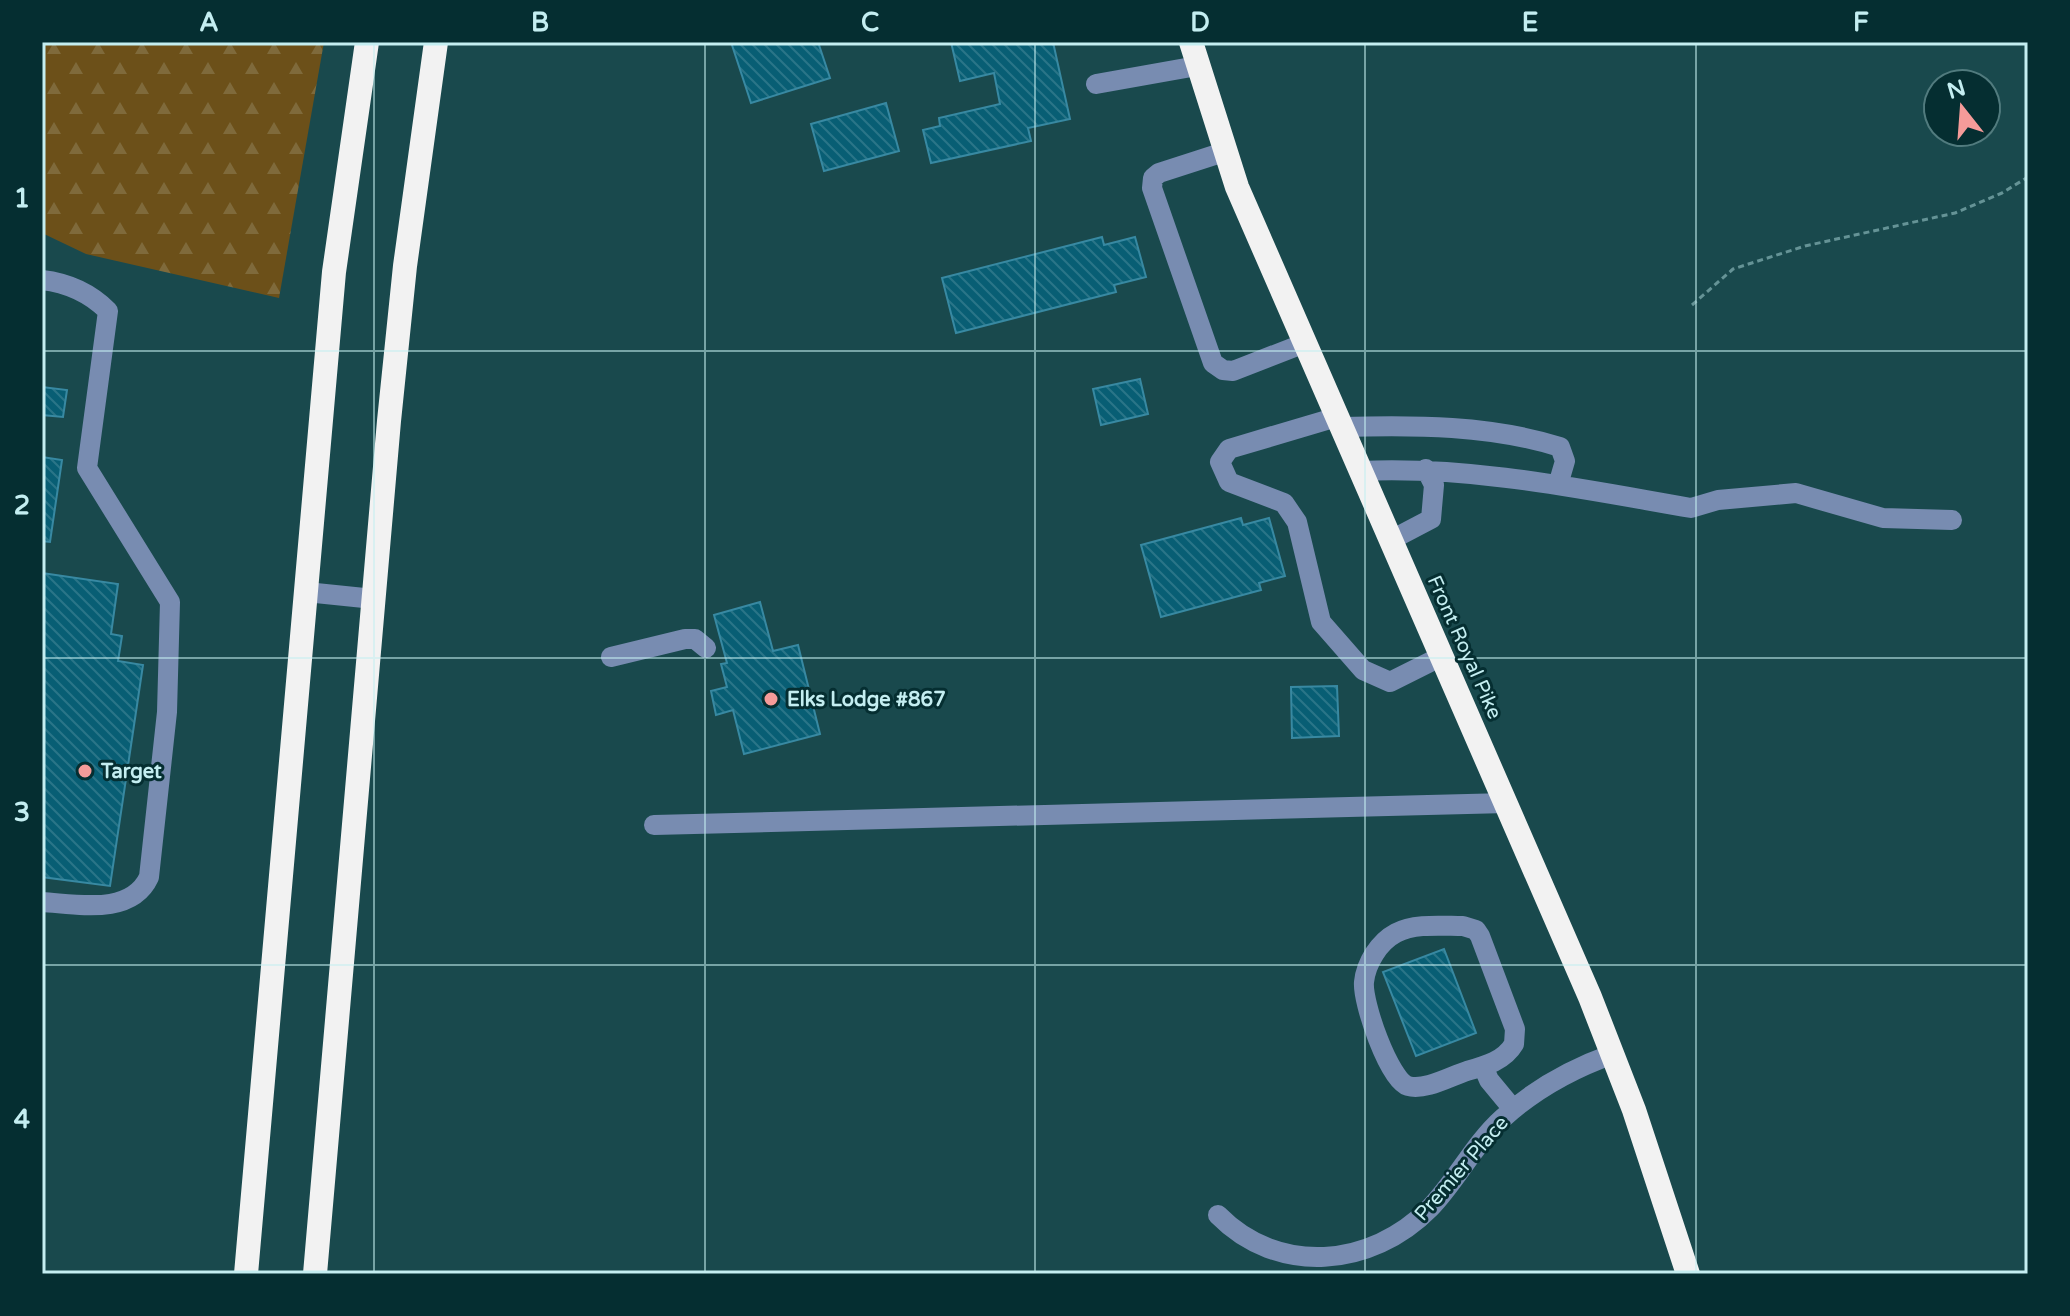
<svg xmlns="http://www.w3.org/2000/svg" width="2070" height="1316" font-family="'Varela Round',sans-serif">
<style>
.forest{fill:url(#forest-firs)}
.building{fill:url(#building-back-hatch);stroke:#3889a2;stroke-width:2}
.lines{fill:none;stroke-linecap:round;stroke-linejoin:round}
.path{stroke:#659396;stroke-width:3;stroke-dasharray:6 4;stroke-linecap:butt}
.minor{stroke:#788cb1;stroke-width:20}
.highway{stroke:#f2f2f2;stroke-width:24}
.grid{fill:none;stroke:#c4eef1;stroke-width:2;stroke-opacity:0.55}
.poi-dot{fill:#f59b99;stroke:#052e31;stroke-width:3}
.labels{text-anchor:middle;stroke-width:6;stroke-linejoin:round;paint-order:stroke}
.street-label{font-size:20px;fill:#c4eef1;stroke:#052e31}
.poi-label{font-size:20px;font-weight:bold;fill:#c4eef1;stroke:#052e31;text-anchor:start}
.neatline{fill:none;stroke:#c4eef1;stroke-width:3}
.grid-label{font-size:26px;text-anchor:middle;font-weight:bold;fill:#c4eef1}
</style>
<defs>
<pattern id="forest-firs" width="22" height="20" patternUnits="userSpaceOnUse" patternTransform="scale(2)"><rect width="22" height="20" fill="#6c5019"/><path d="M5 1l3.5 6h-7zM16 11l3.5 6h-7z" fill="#7f6a3b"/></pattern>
<pattern id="building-back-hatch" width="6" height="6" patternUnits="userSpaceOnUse" patternTransform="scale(2)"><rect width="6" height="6" fill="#085e74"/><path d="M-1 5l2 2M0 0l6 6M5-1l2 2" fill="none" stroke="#2a7588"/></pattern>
</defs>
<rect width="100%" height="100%" fill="#19494d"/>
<path class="forest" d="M42,42H324L279,298L86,254L42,233Z"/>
<path class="building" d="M731,42H818L830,78L751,103Z
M951,42H1053L1070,119L1028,128L1031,141L931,163L923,130L940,126L939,118L1000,104L994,73L960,81Z
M886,103L899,151L824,171L811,124Z
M1102,237L1104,245L1135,237L1146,277L1114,285L1116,292L956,333L942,278Z
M1140,379L1148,414L1101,425L1093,389Z
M42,387L67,390L63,417L42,415Z
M42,457L62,460L50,542L42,541Z
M1241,518L1243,525L1269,518L1285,576L1259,583L1261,590L1161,617L1141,545Z
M42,573L118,584L111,634L122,636L118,661L143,665L110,886L42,877Z
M760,602L773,651L798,645L820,734L744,754L733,710L716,715L711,691L727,687L721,664L727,663L714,615Z
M1337,686L1339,736L1292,738L1291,687Z
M1444,949L1476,1033L1416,1056L1383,972Z"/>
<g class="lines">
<path class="path" d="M1692,305L1733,269L1805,246L1955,213L2002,193L2028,177"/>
<path class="minor" d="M1096,84L1197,66
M1224,152L1159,173L1153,178L1152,188L1213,363L1223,370L1233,371L1305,343
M42,280C68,283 89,292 108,311L87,468L170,602L167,712L149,877C131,916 77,904 42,902
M1337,417L1229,449L1220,462L1229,482L1284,503L1297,522L1321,622L1363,670L1390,682L1442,656
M1342,427C1415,425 1490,425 1560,447L1565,461L1558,485
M1361,471C1473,466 1581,489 1691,508L1718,500L1796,493L1883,518L1952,520
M1391,540L1431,519L1434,485L1426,469
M306,592L374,599
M611,657L685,639H695L706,648
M654,825L1507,803
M1463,926L1476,930L1480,936L1515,1029L1514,1044C1504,1061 1485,1066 1467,1071C1451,1076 1425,1091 1408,1086C1389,1080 1362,1002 1364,982C1366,963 1379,942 1396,933C1415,923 1442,926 1463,926Z
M1483,1066L1489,1080L1513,1109
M1218,1215C1278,1276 1371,1268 1430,1208C1457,1180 1474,1144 1503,1118C1536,1088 1571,1069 1613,1054"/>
<path class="highway" d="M1191,42L1237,187L1590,997L1634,1110L1688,1274
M246,1274L334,272L367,42
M315,1274L389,421L405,266L436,42"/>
</g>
<path class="grid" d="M374,42V1274M705,42V1274M1035,42V1274M1365,42V1274M1696,42V1274M42,351H2028M42,658H2028M42,965H2028"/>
<g class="poi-dot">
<circle cx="771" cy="699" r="8"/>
<circle cx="85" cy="771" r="8"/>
</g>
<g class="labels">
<g class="street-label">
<text transform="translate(1465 647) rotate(66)" y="7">Front Royal Pike</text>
<text transform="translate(1461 1168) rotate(-49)" y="7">Premier Place</text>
</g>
<g class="poi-label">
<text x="787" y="706">Elks Lodge #867</text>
<text x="101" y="778">Target</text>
</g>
</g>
<rect width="2070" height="1316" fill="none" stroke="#052e31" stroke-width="88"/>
<g transform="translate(1962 108) rotate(343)"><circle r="38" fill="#052e31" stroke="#517b7e" stroke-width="2"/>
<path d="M0-6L14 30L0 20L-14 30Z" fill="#f59b99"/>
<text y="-12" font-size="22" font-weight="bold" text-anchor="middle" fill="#c4eef1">N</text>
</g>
<rect x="44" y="44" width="1982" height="1228" class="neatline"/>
<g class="grid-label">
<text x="209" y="31">A</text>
<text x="540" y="31">B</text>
<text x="870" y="31">C</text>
<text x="1200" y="31">D</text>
<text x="1530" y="31">E</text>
<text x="1861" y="31">F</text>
<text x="22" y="207">1</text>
<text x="22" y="514">2</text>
<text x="22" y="821">3</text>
<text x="22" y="1128">4</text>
</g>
</svg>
